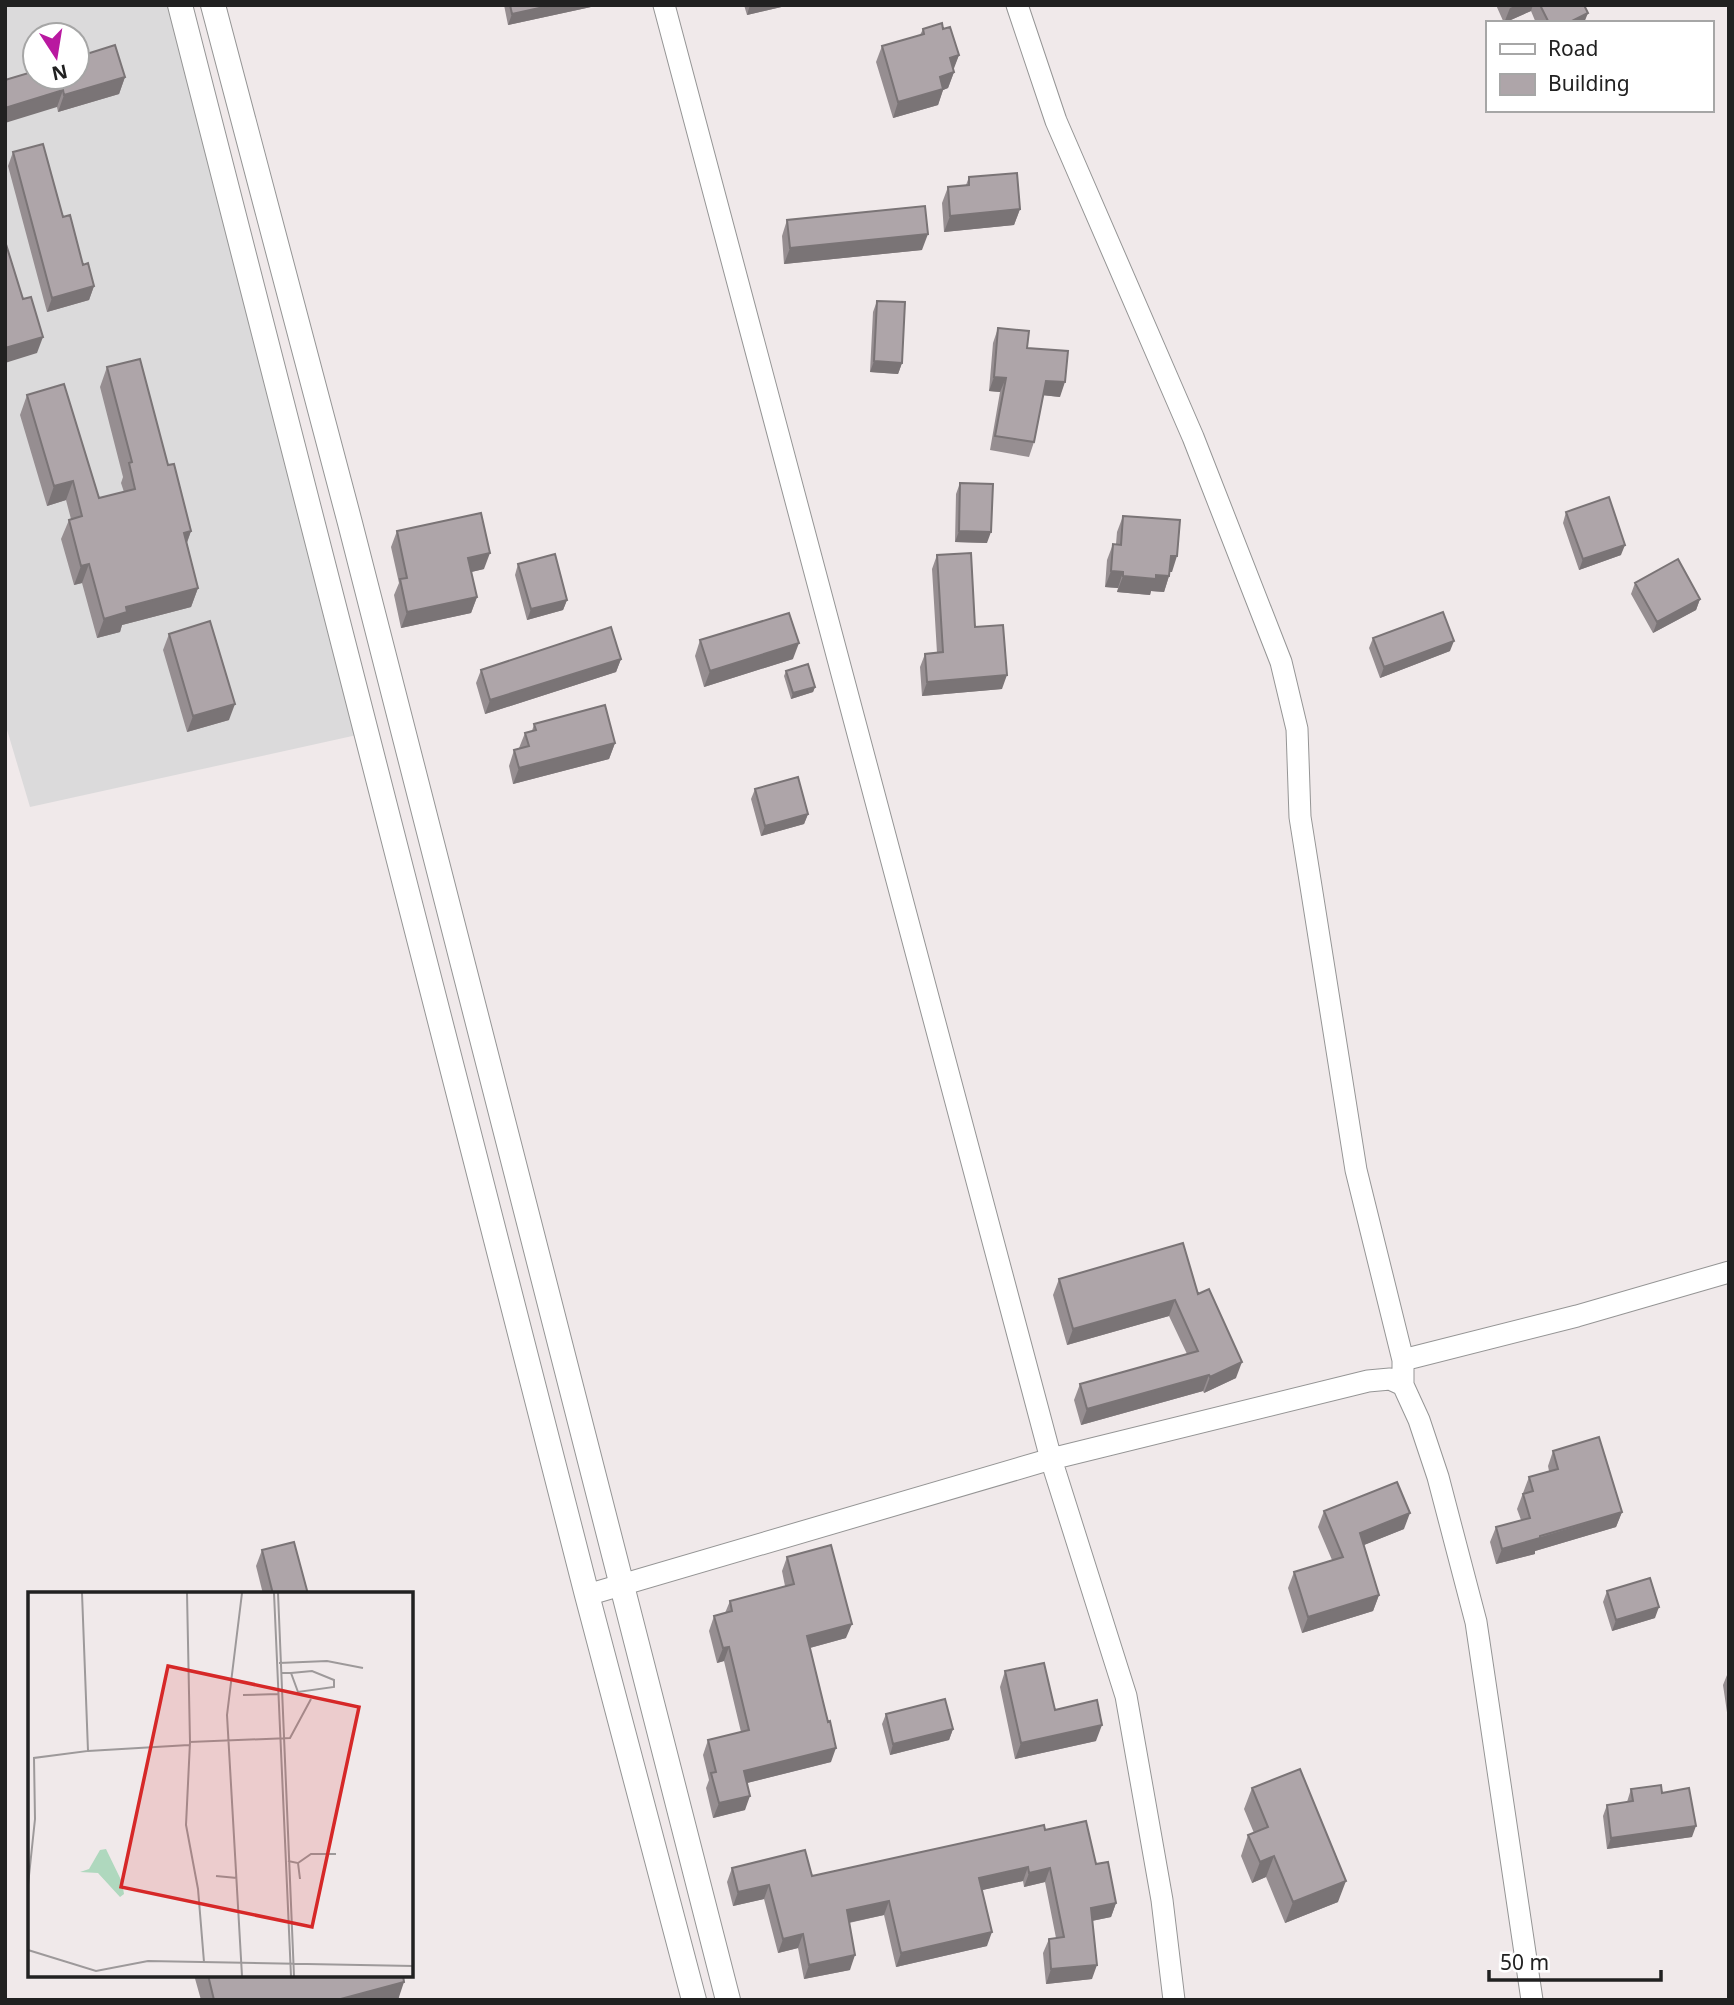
<svg xmlns="http://www.w3.org/2000/svg" width="1734" height="2005" font-family="'Noto Sans',sans-serif">
<style>
.residential{fill:#dbdadb;fill-rule:evenodd}
.lines{fill:none;stroke-linecap:round;stroke-linejoin:round}
.minor-casing{stroke:#959595;stroke-width:23}
.tertiary-casing{stroke:#959595;stroke-width:26}
.minor{stroke:#fff;stroke-width:21}
.tertiary{stroke:#fff;stroke-width:24}
.wall{fill:#968e91}
.shaded-wall{fill:#7a7476}
.building{fill:#aea5a9;stroke:#7a7476;stroke-width:2}
.inset-road{fill:none;stroke:#9d999a;stroke-width:2}
.view{fill:#d62828;fill-opacity:0.15;stroke:#d62828;stroke-width:3.5}
.inset-edge{fill:none;stroke:#212121;stroke-width:3.5}
</style>
<rect width="100%" height="100%" fill="#f0e9ea"/>
<path class="residential" d="M5,5H177L366,733L30,807L5,723ZM35,35H77V77H35Z"/>
<g class="lines">
<defs>
<path id="minor" d="M664,5L1051,1459L1126,1696L1162,1900L1174,2000
M1017,5L1056,121L1193,437L1281,662L1297,729L1300,817L1356,1170L1403,1360V1385
M1403,1360L1577,1316L1729,1272
M587,1595L1051,1459L1368,1381L1390,1379L1403,1385L1419,1420L1438,1477L1476,1622L1532,2000"/>
<path id="tertiary" d="M180,5L587,1595L694,2000
M213,5L350,523L728,2000"/>
</defs>
<use href="#minor" class="minor-casing"/>
<use href="#tertiary" class="tertiary-casing"/>
<use href="#minor" class="minor"/>
<use href="#tertiary" class="tertiary"/>
</g>
<path class="wall" d="M504,5H592L591,7L508,25Z
M744,5H790L747,15Z
M1496,5H1584V23H1536L1531,11L1504,23Z
M923,29H943L959,55L953,69L954,72L948,88L943,90L938,105L893,118L876,62L882,46L920,35Z
M125,77L119,94L58,112L57,107L5,80Z
M13,152L63,217L83,265L94,286L89,300L47,312L8,166Z
M969,177L1020,209L1014,225L944,232L942,203L948,187L966,185Z
M787,220L922,250L784,264L782,236Z
M877,301L902,363L898,374L870,372L873,312Z
M998,328L1027,348L1060,397L1043,395L1034,442L1029,457L990,450L1000,392L989,391L993,343Z
M107,367L168,465L191,531L187,543L198,588L191,607L122,625L120,632L97,638L82,583L74,585L61,539L69,520L71,519L66,500L47,506L20,415L27,395L99,498L124,492L121,483L123,477L100,387Z
M960,483L987,543L955,542L956,494Z
M1566,512L1621,555L1579,570L1563,523Z
M1123,516L1172,572H1170L1169,576L1164,592L1151,591L1150,595L1117,592L1118,588L1105,587L1107,560L1113,544H1116L1117,532Z
M397,531L484,569L471,572L477,597L471,613L401,628L394,595L399,583L391,547Z
M937,555L975,627L1002,689L922,696L920,667L925,654L937,653L932,569Z
M518,564L567,600L563,610L527,620L515,575Z
M1635,583L1700,599L1696,610L1653,633L1631,594Z
M169,634L229,720L187,732L163,650Z
M1373,638L1450,651L1380,678L1369,648Z
M700,640L793,659L704,687L695,656Z
M621,659L616,672L485,714L476,683L481,670Z
M786,671L815,687L813,692L791,699L784,676Z
M534,724L615,743L609,759L513,784L509,766L514,750L519,748L525,733L532,731Z
M755,789L808,814L804,824L761,836L751,799Z
M1059,1279L1198,1294L1236,1378L1204,1393L1203,1391L1081,1425L1074,1400L1080,1384L1187,1354L1169,1316L1067,1345L1053,1295Z
M1553,1451L1622,1512L1616,1527L1535,1551V1554L1496,1564L1490,1542L1496,1527L1521,1520L1517,1509L1529,1477L1549,1471L1548,1466Z
M1324,1511L1404,1529L1364,1545L1379,1595L1373,1611L1302,1633L1288,1588L1294,1572L1332,1560L1318,1527Z
M262,1550L308,1594H263L256,1566Z
M787,1557L846,1638L810,1648L831,1762L747,1783L745,1810L713,1818L706,1788L709,1780L703,1755L708,1740L741,1732L724,1661L717,1663L709,1631L714,1616L725,1613L730,1601L785,1586L782,1571Z
M1607,1591L1655,1618L1612,1631L1603,1602Z
M1729,1670V1726L1723,1685Z
M1005,1671L1055,1710L1096,1741L1015,1759L1000,1687Z
M886,1714L953,1729L949,1740L890,1755L882,1724Z
M1252,1788L1338,1902L1285,1923L1266,1877L1252,1883L1241,1856L1248,1835L1254,1833L1244,1809Z
M1631,1789L1662,1793L1692,1837L1607,1849L1603,1816L1607,1805L1627,1802Z
M1045,1830L1096,1864L1116,1903L1111,1917L1092,1921V1979L1046,1984L1043,1953L1049,1939L1056,1938L1045,1882L1024,1887L1023,1881L982,1890L987,1946L896,1967L884,1915L849,1923L850,1970L804,1979L798,1948L778,1953L764,1899L733,1906L727,1882L732,1868L812,1876Z
M194,1975H403L398,2000H201Z"/>
<path class="shaded-wall" d="M553,5H592L591,7L508,25L512,14Z
M750,5H790L747,15Z
M1517,5H1533L1531,11L1504,23L1510,8Z
M1588,13L1584,23H1568Z
M959,55L953,71L950,58Z
M954,72L948,88L943,90L938,105L893,118L898,102L940,77Z
M125,77L119,94L58,112L64,95Z
M63,90L57,107L5,123V108Z
M1020,209L1014,225L944,232L950,216Z
M928,234L922,250L784,264L790,248Z
M94,286L89,300L47,312L52,298Z
M43,337L37,353L5,363V348Z
M874,361L902,363L898,374L870,372Z
M994,377L1006,378L1000,392L989,391Z
M1046,381L1065,382L1060,397L1041,395Z
M73,481L66,500L47,506L54,486Z
M191,531L184,550V533Z
M959,531L991,532L987,543L955,542Z
M1625,545L1621,555L1579,570L1583,559Z
M490,553L484,569L463,574L468,558Z
M1171,556H1177L1172,572H1165Z
M89,564L82,583L74,585L81,566Z
M1111,571L1123,572L1118,588L1105,587Z
M1156,575L1169,576L1164,592L1151,591L1150,595L1117,592L1123,576Z
M198,588L191,607L122,625L120,632L97,638L104,619L126,607Z
M477,597L471,613L401,628L407,612Z
M1700,599L1696,610L1653,633L1657,622Z
M567,600L563,610L527,620L531,609Z
M1454,641L1450,651L1380,678L1384,667Z
M799,643L793,659L704,687L710,671Z
M621,659L616,672L485,714L490,700Z
M1007,675L1002,689L922,696L927,682Z
M815,687L813,692L791,699L793,693Z
M235,704L229,720L187,732L193,716Z
M615,743L609,759L513,784L519,768Z
M808,814L804,824L761,836L765,826Z
M1175,1300L1169,1316L1067,1345L1073,1329Z
M1242,1362L1236,1378L1204,1393L1210,1377Z
M1209,1375L1203,1391L1081,1425L1087,1409Z
M1622,1512L1616,1527L1535,1551V1554L1496,1564L1502,1549Z
M1410,1513L1404,1529L1354,1549L1360,1533Z
M1379,1595L1373,1611L1302,1633L1308,1617Z
M1659,1607L1655,1618L1612,1631L1616,1620Z
M852,1624L846,1638L802,1650L807,1636Z
M729,1647L724,1661L717,1663L723,1648Z
M1102,1725L1096,1741L1015,1759L1021,1743Z
M953,1729L949,1740L890,1755L893,1744Z
M836,1748L831,1762L739,1785L744,1771Z
M750,1796L745,1810L713,1818L719,1803Z
M1696,1826L1692,1837L1607,1849L1611,1838Z
M1274,1856L1266,1877L1252,1883L1260,1862Z
M1028,1867L1023,1881L974,1892L979,1878Z
M1050,1868L1045,1882L1024,1887L1029,1873Z
M1346,1881L1338,1902L1285,1923L1293,1902Z
M769,1885L764,1899L733,1906L738,1892Z
M889,1901L884,1915L842,1924L847,1910Z
M1116,1903L1111,1917L1086,1922L1091,1908Z
M992,1932L987,1946L896,1967L901,1953Z
M803,1934L798,1948L778,1953L783,1939Z
M855,1955L850,1970L804,1979L809,1965Z
M1097,1965L1092,1979L1046,1984L1051,1969Z
M404,1982L398,2000H337Z"/>
<path class="building" d="M510,5H553L512,14Z
M1540,5H1584L1588,13L1568,23H1549Z
M942,23L943,29L950,27L959,55L950,58L954,72L940,77L943,89L898,102L882,46L924,34L923,29Z
M115,45L125,77L64,95L63,90L5,108V80L35,71V77H77V57Z
M43,144L63,217L70,215L83,265L88,263L94,286L52,298L13,152Z
M1017,173L1020,209L950,216L948,187L969,185V177Z
M925,206L928,234L790,248L787,220Z
M5,241L23,299L31,297L43,337L5,348Z
M877,301L905,302L902,363L874,361Z
M998,328L1029,331L1027,348L1068,351L1065,382L1046,381L1034,442L995,436L1006,378L994,377Z
M140,359L168,465L174,464L191,531L184,533L198,588L126,607L127,612L104,619L89,564L81,566L69,520L82,516L73,481L54,486L27,395L64,384L99,498L135,489L129,463L132,462L107,367Z
M960,483L993,484L991,532L959,531Z
M1609,497L1625,545L1583,559L1566,512Z
M481,513L490,553L468,558L477,597L407,612L400,579L407,578L397,531Z
M1123,516L1180,520L1177,556H1171L1169,576L1156,575V579L1123,576V572L1111,571L1113,544L1121,545Z
M971,553L975,627L1003,625L1007,675L927,682L925,654L943,652L937,555Z
M555,554L567,600L531,609L518,564Z
M1678,559L1700,599L1657,622L1635,583Z
M1443,612L1454,641L1384,667L1373,638Z
M789,613L799,643L710,671L700,640Z
M210,621L235,704L193,716L169,634Z
M611,627L621,659L490,700L481,670Z
M808,664L815,687L793,693L786,671Z
M605,705L615,743L519,768L514,750L529,746L525,733L536,730L534,724Z
M798,777L808,814L765,826L755,789Z
M1183,1243L1198,1294L1209,1289L1242,1362L1210,1377L1209,1375L1087,1409L1080,1384L1198,1351L1175,1300L1073,1329L1059,1279Z
M1599,1437L1622,1512L1540,1536V1538L1502,1549L1496,1527L1530,1518L1523,1494L1533,1491L1529,1477L1558,1469L1553,1451Z
M1397,1482L1410,1513L1360,1533L1379,1595L1308,1617L1294,1572L1343,1557L1324,1511Z
M294,1542L308,1594H273L262,1550Z
M831,1545L852,1624L807,1636L828,1722L830,1721L836,1748L744,1771L750,1796L719,1803L711,1773L716,1772L708,1740L749,1730L729,1647L723,1648L714,1616L732,1611L730,1601L794,1584L787,1557Z
M1650,1578L1659,1607L1616,1620L1607,1591Z
M1044,1663L1055,1710L1097,1700L1102,1725L1021,1743L1005,1671Z
M945,1699L953,1729L893,1744L886,1714Z
M1300,1769L1346,1881L1293,1902L1274,1856L1260,1862L1248,1835L1268,1827L1252,1788Z
M1661,1785L1662,1793L1689,1788L1696,1826L1611,1838L1607,1805L1633,1801L1631,1789Z
M1086,1821L1096,1864L1108,1862L1116,1903L1091,1908L1097,1965L1051,1969L1049,1939L1064,1937L1050,1868L1029,1873L1028,1867L979,1878L992,1932L901,1953L889,1901L847,1910L855,1955L809,1965L803,1934L783,1939L769,1885L738,1892L732,1868L805,1850L812,1876L1044,1825L1045,1830Z
M208,1975H403L404,1982L337,2000H214Z"/>
<g transform="translate(28 1592)">
<rect width="385" height="385" fill="#f0e9ea"/>
<path d="M78,257L94,290L96,302L92,305L70,281L52,280L61,277L72,258Z" fill="#afd8be"/>
<path class="inset-road" d="M159,1L162,150L262,146L283,107M246,1L263,384M250,1L266,384M251,71L299,69L335,76M253,81H263L270,100L306,95V88L284,79L263,81M215,103L250,102M162,150L158,233L170,297L176,370M60,159L161,153M260,269L270,271L272,287M270,271L283,262H308M188,284L209,286M0,293L7,227L6,166L60,159L54,1M0,358L68,379L120,369L385,374M214,384L199,123L214,1"/>
<path class="view" d="M140,74L331,115L284,335L93,295Z"/>
<rect width="385" height="385" class="inset-edge"/>
</g>
<rect width="1734" height="2005" fill="none" stroke="#212121" stroke-width="14"/>
<rect x="1486" y="21" width="228" height="91" fill="#ffffff" stroke="#a6a6a6" stroke-width="2"/>
<rect x="1500" y="44" width="35" height="10" fill="#ffffff" stroke="#a6a6a6" stroke-width="2"/>
<text x="1548" y="56" font-size="21" fill="#212121">Road</text>
<rect x="1500" y="74" width="35" height="21" fill="#aea5a9" stroke="#a6a6a6" stroke-width="2"/>
<text x="1548" y="91" font-size="21" fill="#212121">Building</text>
<g transform="translate(56 56) rotate(168)"><circle r="33" fill="#ffffff" stroke="#a6a6a6" stroke-width="2"/>
<path d="M0-5L12 26L0 18L-12 26Z" fill="#b919a0"/>
<text y="-10" font-size="19" font-weight="bold" text-anchor="middle" fill="#212121">N</text>
</g>
<path d="M1489 1970v10h172v-10" fill="none" stroke="#212121" stroke-width="3.5"/>
<text x="1500" y="1970" font-size="21" fill="#212121" stroke="#ffffff" stroke-width="5" paint-order="stroke">50 m</text>
</svg>
